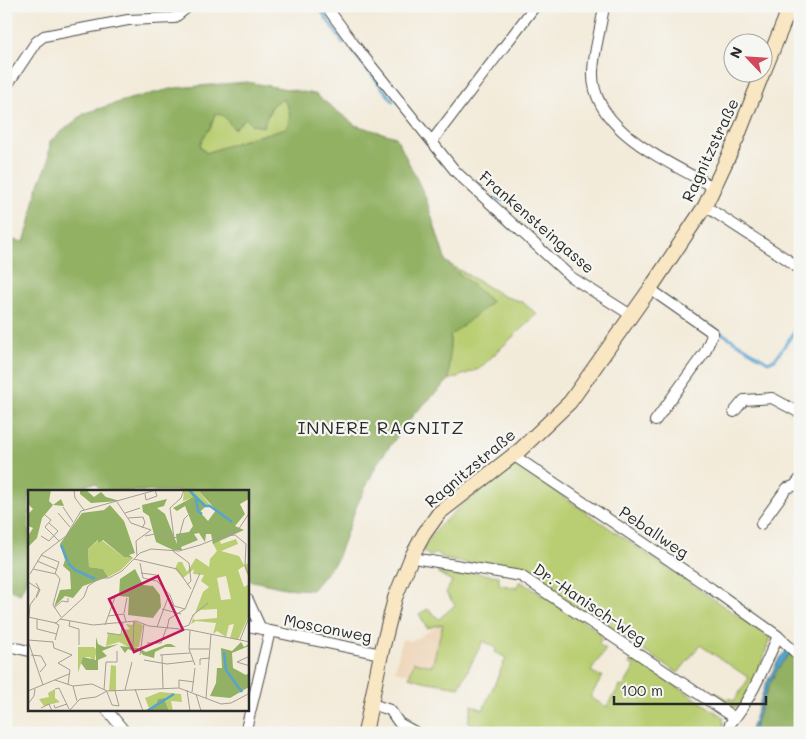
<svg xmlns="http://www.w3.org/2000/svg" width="806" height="739" font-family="Mali,sans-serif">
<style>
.built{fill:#eed7bb}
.green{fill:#b9ce72;stroke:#727c4e}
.forest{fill:#92b164;stroke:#5e6e48;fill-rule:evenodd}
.water{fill:#56a4cf;stroke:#40687d}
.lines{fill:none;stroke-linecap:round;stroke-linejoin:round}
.stream{stroke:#56a4cf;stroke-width:3}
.minor-casing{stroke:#494845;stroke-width:12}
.secondary-casing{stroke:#494845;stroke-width:16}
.minor{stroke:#fff;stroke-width:10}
.secondary{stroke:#f9e7c3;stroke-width:14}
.labels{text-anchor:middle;stroke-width:4.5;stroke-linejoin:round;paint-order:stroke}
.street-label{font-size:16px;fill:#2b2b2b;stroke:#f6f6f2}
.neighbourhood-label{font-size:18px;letter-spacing:1px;fill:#2b2b2b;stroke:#f6f6f2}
.inset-river{fill:none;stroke:#56a4cf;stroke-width:2.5}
.inset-road{fill:none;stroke:#a39e94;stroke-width:1}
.view{fill:#c2185b;fill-opacity:0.15;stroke:#c2185b;stroke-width:2.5}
.inset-edge{fill:none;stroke:#2b2b2b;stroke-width:2.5}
</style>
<rect width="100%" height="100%" fill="#f6f6f2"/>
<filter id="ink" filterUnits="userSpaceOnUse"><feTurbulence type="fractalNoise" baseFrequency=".02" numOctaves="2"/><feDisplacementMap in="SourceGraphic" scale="10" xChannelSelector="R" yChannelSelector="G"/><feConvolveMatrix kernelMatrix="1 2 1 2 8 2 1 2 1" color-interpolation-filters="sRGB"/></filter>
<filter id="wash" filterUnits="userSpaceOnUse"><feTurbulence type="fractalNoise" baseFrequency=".0096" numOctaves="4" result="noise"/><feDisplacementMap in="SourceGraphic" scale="20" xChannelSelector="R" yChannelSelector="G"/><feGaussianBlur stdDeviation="1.12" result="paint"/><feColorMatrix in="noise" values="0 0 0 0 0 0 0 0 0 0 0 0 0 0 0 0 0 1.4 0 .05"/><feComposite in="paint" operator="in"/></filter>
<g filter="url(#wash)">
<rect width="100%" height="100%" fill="#f3ebda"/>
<path class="built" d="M443,623L452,683L395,671L402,639L412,641Z"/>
<path class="green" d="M283,99C290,109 292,117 286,128L238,142L206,153L200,146C205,133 211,127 215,113C233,119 251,117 269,115L272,105Z
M446,262L503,296L522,302L537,314L479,369L449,380L450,336Z
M515,465L523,469L770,638L756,679L740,706L730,708L709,695L717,693L728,700L729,698L734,701L749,678L700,645L678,673L518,570L446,560L437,553L431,556L423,552C432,522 489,485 515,465Z
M438,568L499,576V584L516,588L520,581L600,632L601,640L598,644L606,649L591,671L599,676H603L590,697L606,707L620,686L623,687L635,667L629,663L633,657L723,717L724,726L717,733H470L474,725L468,722L472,705L483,710L506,658L495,652L496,648L483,641L459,687L423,681L409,677L414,662L432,666L443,624L427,628L419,614L428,609L439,619L455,605L446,593L452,581L438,573Z"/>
<path class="forest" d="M247,82L315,94L355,125L396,137L425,196L446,262L492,302L450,336L449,380L414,414L378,462L357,505L336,561L312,590L285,588L248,580V492L102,491L94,483L65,491L29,492V574L20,594L6,588V239L24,242L29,226L37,189L48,163L50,141L85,113L133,98L175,88ZM283,99C290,108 292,117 286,128L238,142L206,153L200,146L204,136L211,127L215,113L224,116L234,129L246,118L252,125L263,127L272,105Z
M800,645V670L794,686L800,693V733H753C763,700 771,666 800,645Z"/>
<path class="water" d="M800,641V645C771,666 763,700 753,733H750L765,686L780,657L788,649Z"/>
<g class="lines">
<path class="stream" d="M318,6L343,43
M352,51L393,101
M490,198L507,201
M712,327L768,362L775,359L800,324"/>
</g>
</g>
<g filter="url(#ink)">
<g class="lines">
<defs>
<path id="minor" d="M326,6L353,43L456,172L571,277L631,315
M604,6C601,28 594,50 593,71C590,131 672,163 715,188
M781,6V10L786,17
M6,87L36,42L44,36L128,20L174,18L189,6
M432,141L535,6
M705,206L788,260L800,270
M650,289L713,333L705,352L655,421
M734,412L744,400L772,398L800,413
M513,455L712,589L778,636L800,657
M761,524L787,488L794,486L800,479
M412,556L419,559L521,576L735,718
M248,600L261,629
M248,626L266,630
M8,646L29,651
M372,704L390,710L399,723L417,733
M107,710L126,733
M730,724C752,698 764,667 778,636
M245,733L270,631L381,654"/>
<path id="secondary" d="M764,71L786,17L793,6
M365,733L381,654L395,598L412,556L424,534L439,513L520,450L570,402L650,289L705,206L737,138L763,72"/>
</defs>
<use href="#minor" class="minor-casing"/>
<use href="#secondary" class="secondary-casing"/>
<use href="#minor" class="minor"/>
<use href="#secondary" class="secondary"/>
</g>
</g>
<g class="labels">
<g class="street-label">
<text transform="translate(710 150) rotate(-65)" y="6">Ragnitzstraße</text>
<text transform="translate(537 222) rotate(41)" y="6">Frankensteingasse</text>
<text transform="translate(470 468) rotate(-40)" y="6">Ragnitzstraße</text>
<text transform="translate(654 532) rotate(34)" y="6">Peballweg</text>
<text transform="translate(590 604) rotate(34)" y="6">Dr.-Hanisch-Weg</text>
<text transform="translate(328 628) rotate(11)" y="6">Mosconweg</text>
</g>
<g class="neighbourhood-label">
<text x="381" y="434">INNERE RAGNITZ</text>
</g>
</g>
<g transform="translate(28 490)">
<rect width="221" height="221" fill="#f3ebda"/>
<path d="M156,0H170L183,16L179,17L162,2L166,7L155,11ZM72,49L96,67L105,68L93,80L80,87L75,79L61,77L60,59ZM208,49L210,54L193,61L211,66L216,75L221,73V89L216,76L210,80L216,97L221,94L222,123L210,150L202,148L206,134L201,135L198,147L189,141L185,144L188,133L168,131L163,134L175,102L181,97L173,91L176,85L165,84L166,79L155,88L147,79L150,72H154L159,82L168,68L181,77L182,69L189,61L184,52L192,51L193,54ZM198,86L203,109L193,110L189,88ZM189,119V128L166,130L165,125L172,120ZM106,131L115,135L111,157L102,158L91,152L78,156L80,143L94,145L95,140L102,139L98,134L104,135ZM50,157H66L69,160L66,172L62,167H55L50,183ZM83,175L88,176V201H81ZM27,199V208L32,212L16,216L11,209L21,207L20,203ZM132,202L153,204L154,212L143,211L145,221H141L137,211L139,208L121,218L117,208Z" fill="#b9ce72" fill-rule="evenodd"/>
<path d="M0,0H23L21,11L25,15L33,9L36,16L25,15L14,28L9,48L0,57V46L5,38L0,36V24L5,19L0,14ZM52,0H58L66,7L73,2L78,7L92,11L63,13L52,4ZM170,0H221V9L212,14L217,24L207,36L216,40L185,54L183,44H178L177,52L171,43L166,44L170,50L153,57L154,60H145L128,52L121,26L115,22L114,15L139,9L136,16L129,18L137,24L149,54L148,44L161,42L165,36L157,16L149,21L145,18L165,7L161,1L179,15L172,22L180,31L188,20ZM82,15L96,31L107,63L101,65L105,68L96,67L75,50L70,53V50L60,59L61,77L75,79L80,87L55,96L45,108L37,106L26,117L32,100L43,99L42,82L35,76L37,70L32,54L54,23L76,20ZM107,79L115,95L125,96L132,105L133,117L125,128L100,125L101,107L91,106L92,89ZM68,147L70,154L76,157L91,154L74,161L79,166L70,170V180H58L53,173L55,167L68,170ZM213,152L216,157L221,154V156L204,163L205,178L218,185L221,183V197L202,208L182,206L188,193L189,178H194L193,158L204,161ZM139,154H143L148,157H137L127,162L126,168L115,165L111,160L107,162L100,159L97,163L92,156L110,158L118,162ZM139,208L137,211L141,221H117L129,213L130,209Z" fill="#92b164"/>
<path class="inset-river" d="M161,0L177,16H182L204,32M168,9L170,21L174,24M33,55L40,72M40,73L47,80L67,89M196,162L198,180L203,187M203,187L214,202M119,221L146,204"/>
<path class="inset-road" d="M46,0L47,8L56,20M117,4L118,10L129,6L127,0M89,12L103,33L123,40L108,51L109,66M35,17L45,32M30,23L42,37M97,23L112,18M17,25L23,30L17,37L31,51M100,28L115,27L117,33L114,38M13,46L21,51L30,41L21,33M117,46L132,43L143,48L151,47L156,29L160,25M198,46L207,45L218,54L217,76L222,88M146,48L142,18L153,8L156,0M145,61L161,73L163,91L159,95M13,65L31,72L27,84M106,69L149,79L163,99M9,71L28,79M112,73L115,88L129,91L142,105L146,116L157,119M5,79L28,84L32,89L25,115L33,127M113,83L128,85M2,84L14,64L38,46L53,21L128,0M0,92L11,99L8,107M8,108L12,100L8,93M26,118L34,111L40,112V108M134,119L153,124M96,123L99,108M80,126L96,124L98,132M0,127L28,133L56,107L60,96L72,88H81L94,81L112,63L123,59L151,61L172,55L210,40L222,22M1,127L2,115L7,108M9,129V139L29,144M32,129L65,135L108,131L121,136L162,140L222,152M42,131L41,136L51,139V155M27,133L31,135L27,150M77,135L87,107M129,137L141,105M153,138L161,135L165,125L180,113M139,139L141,129L157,119L172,83M162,140L161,159L167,175M79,143L93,145L95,133M0,150L25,152L26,158L44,165L30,173L42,180L40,194M212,150L222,125M0,151L15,195M119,153H133L138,139M105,157L106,131M161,159H181M3,165L13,166L18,175L12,182M112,165L116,134M132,165L162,163M134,165L135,199M222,166L209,172L222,176M116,170L139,174L165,171M172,175V169L182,168M27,190L45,196L64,194L79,201L151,198L193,214L203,213L222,203M45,196L49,211M151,198V190L166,192M27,199L31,198L41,219M107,199L115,221M76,200L78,172H89V161M97,200L104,172M159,200L162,221M0,201L41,184M79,202L84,215L91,216L87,201M164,202L167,178M168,204L173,221M178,208L183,144M0,214L6,206L7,199M26,215L27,218L39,214M13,218L21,214L24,221M41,221L52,209L68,207L79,201"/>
<path class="view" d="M130,86L155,140L106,162L81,109Z"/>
<rect width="221" height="221" class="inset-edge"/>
</g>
<rect width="806" height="739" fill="none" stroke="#f6f6f2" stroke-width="25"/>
<g transform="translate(748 58) rotate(295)"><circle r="24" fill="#f6f6f2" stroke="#a5a5a2"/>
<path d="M0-4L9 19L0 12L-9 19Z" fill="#d1495b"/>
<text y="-8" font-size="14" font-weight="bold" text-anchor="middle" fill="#2b2b2b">N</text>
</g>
<path d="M614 696v8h152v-8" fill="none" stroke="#2b2b2b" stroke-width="2.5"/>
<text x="621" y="696" font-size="15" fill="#2b2b2b" stroke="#f6f6f2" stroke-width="4" paint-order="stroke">100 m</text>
</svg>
